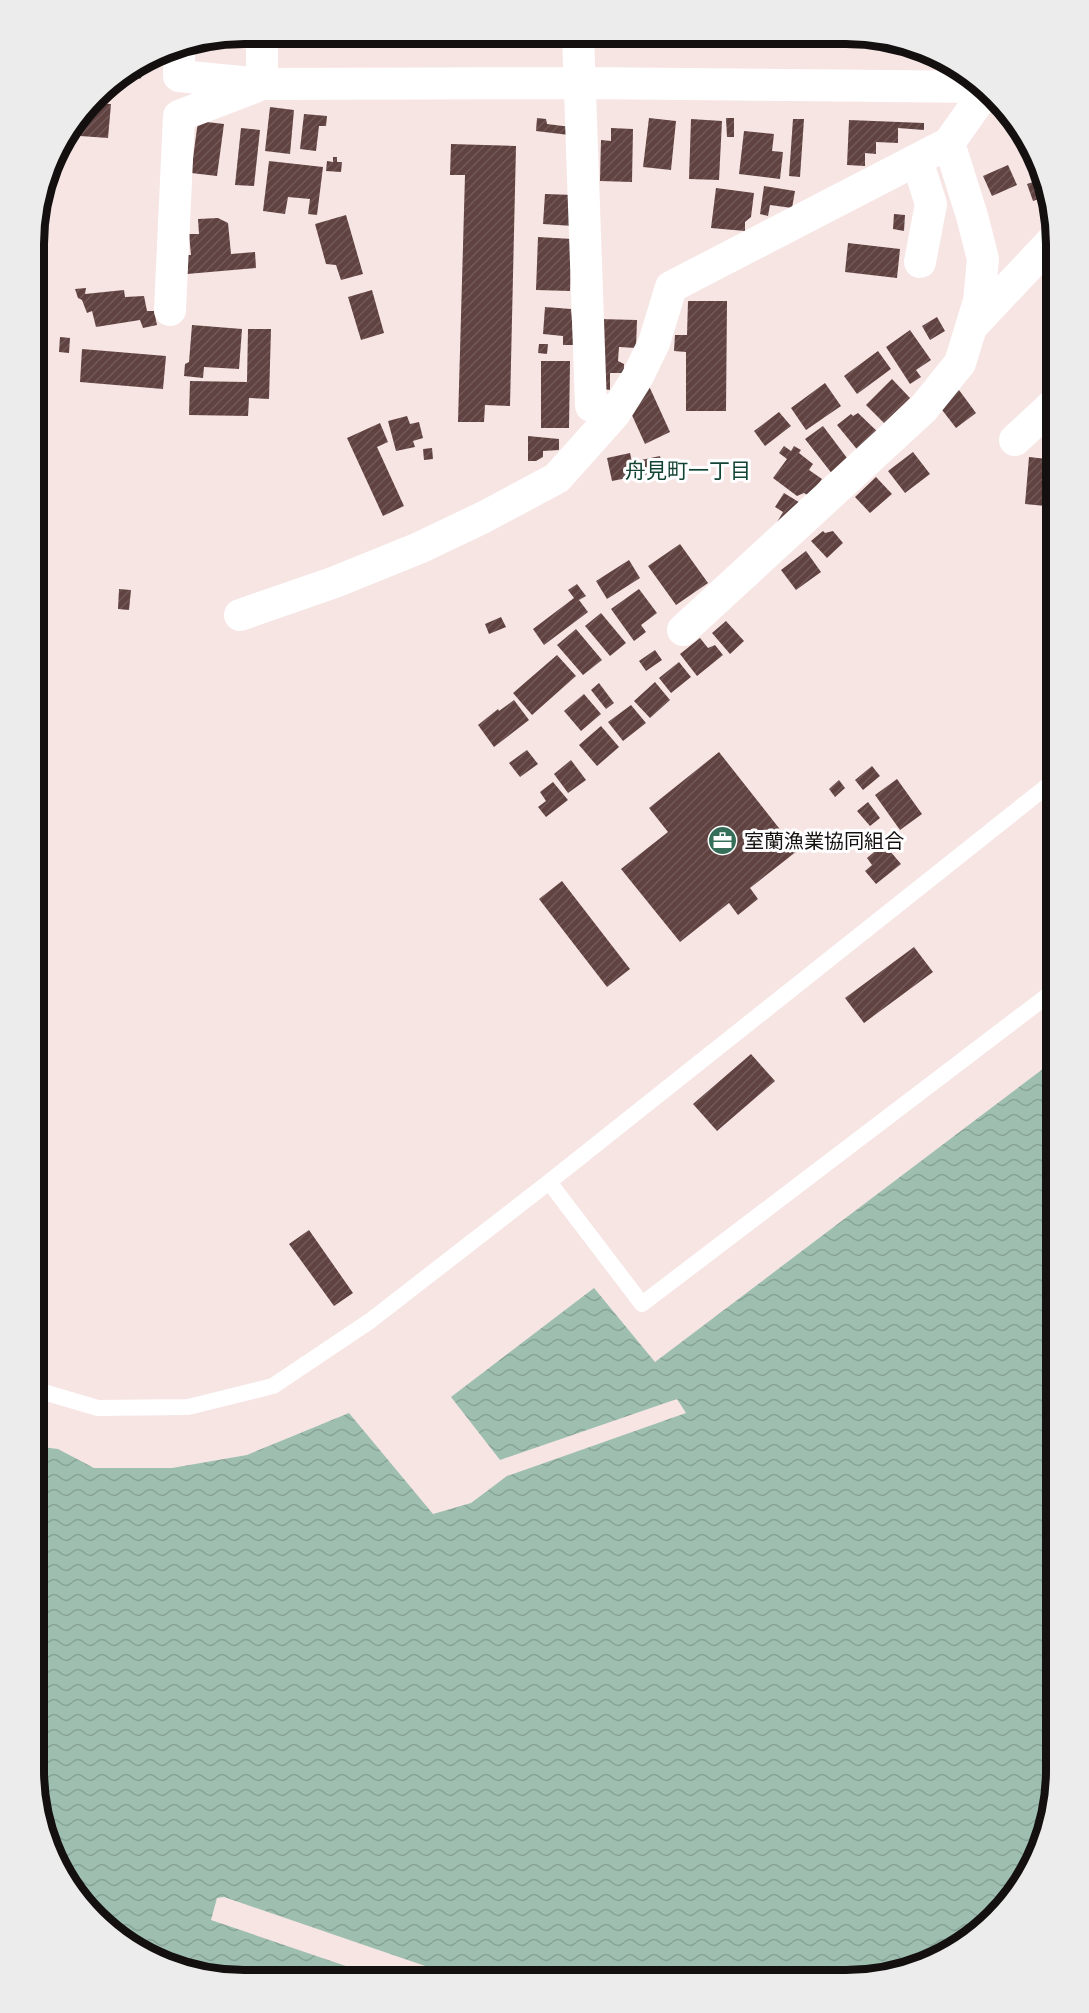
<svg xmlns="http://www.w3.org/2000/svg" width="1089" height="2013" font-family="Karla,'Noto Sans JP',sans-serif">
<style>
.water{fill:url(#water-waves)}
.building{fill:url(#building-hatch)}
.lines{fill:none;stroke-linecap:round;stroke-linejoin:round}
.lane{stroke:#fff;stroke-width:16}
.street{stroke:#fff;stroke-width:32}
.labels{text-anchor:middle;stroke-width:6;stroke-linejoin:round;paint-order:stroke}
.poi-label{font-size:20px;fill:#151010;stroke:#fff;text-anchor:start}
.neighbourhood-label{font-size:21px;fill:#134333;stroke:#fff}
.rim{fill:none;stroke:#151010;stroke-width:8}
</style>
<defs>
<pattern id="water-waves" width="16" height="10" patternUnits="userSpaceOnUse" patternTransform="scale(1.5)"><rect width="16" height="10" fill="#9ebfb0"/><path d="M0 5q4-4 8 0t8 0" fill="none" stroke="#87a396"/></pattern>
<pattern id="building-hatch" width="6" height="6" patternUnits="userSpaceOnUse" patternTransform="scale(1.5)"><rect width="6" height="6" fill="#604241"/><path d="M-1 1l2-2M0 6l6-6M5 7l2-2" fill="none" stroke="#725959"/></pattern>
</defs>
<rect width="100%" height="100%" fill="#f7e5e4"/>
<path class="water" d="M1056,1059V1783L1045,1837L1013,1897L973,1937L913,1969L845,1980L463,1979L224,1897L217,1898L211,1920L384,1979L216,1978L163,1964L105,1928L44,1837L33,1769V1446L58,1449L94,1468H172L247,1455L349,1413L433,1514L471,1503L507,1476L686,1413L677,1399L500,1460L451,1397L594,1288L655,1362Z"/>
<path class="building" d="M161,50L140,79L129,70Z
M91,103L111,104L108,138L66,135Z
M270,107L294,110L290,154L265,151Z
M304,114L327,116L326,126H319L316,151L300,149Z
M537,118L546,119L547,124L571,127L569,135L536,131Z
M649,118L676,121L671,170L643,167Z
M726,118H734V137H727Z
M691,119L722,121L719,180L689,179Z
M793,119H804L800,177L789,176Z
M849,120L924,123V130L898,128V143L876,142V154L865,153V166L847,165Z
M198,121L224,124L217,176L191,173Z
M241,128L260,130L254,186L235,185Z
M611,128L633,129L632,182L600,181L601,140L611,141Z
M744,131L774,134L772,151L783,152L780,179L739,174Z
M451,144L516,146L510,406L485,405L484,422H458L465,175H450Z
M1032,156L1045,176L1048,196L1033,201L1027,184L1036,181L1029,157Z
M333,157H337V162H342L341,172L326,171L327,161L333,162Z
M269,161L323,167L317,215L308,214L310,199L288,197L285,214L263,211Z
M1008,165L1017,185L992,196L983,176Z
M764,186L795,191L792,208L770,205L768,216L760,214Z
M716,188L754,193L751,217L745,222V231L711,228Z
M545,194L574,195L573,226L543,224Z
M894,214L905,215L904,231L893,229Z
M346,215L363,274L341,280L336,265L326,264L315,224Z
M218,218L228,223L231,254L255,252L256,268L187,274L186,255H191L189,234H199L198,219Z
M538,237L572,239L570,291L536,290Z
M848,243L900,249L897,278L845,272Z
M86,288L85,294L124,290L125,297L144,296L147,311H154L157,325L143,328L140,320L96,327L92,311L87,313L82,300L78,298L75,289Z
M372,290L384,333L361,340L348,297Z
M688,301H727L726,411H686V352L674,351L675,335H687Z
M545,307L571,309L574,345H563V336L543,334Z
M937,317L945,331L930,340L922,326Z
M599,319L637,320L636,348L619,347L618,361L624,364V373H610V390L602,389Z
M192,325L242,329L239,369L204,367L203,378L184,376L185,364L189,362Z
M248,329H271L269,399L249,398L248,416L189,415L190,381L247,382Z
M910,330L931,360L916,370L921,377L910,384L886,347Z
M60,337L70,338L69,353L59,352Z
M539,344H548L547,354L538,353Z
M82,349L166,356L163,389L80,382Z
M878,351L891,369L857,394L844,376Z
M541,361H570L569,428H541Z
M892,379L910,398L884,423L866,405Z
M825,383L841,406L806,430L791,408Z
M649,386L670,432L645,444L631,413Z
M959,390L976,413L956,428L939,406Z
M779,412L791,426L765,446L754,431Z
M858,413L881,435L860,453L837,425L851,414L853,416Z
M407,416L410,424L419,422L423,438L413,441L415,447L396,451L388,421Z
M380,423L388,442L377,447L404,506L383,516L347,438Z
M823,426L850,462L833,475L805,439Z
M528,436L559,439V450L543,451V457L536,461H528Z
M784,446L791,451L794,446L801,450L799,453L813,464L809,470L822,479L809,496L804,493L797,496L773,478L787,459L779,453Z
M432,448L433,459L424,460L423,449Z
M913,452L930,474L905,493L888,471Z
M630,453L632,462L660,456L663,471L612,481L607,458Z
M1029,457L1056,460V507L1025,504Z
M876,477L892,494L870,513L855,497Z
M784,493L802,504L773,529L783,512L775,507Z
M823,531L825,533L833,531L843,543L827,558L811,541Z
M680,544L708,583L676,605L648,566Z
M806,551L821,572L796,590L781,570Z
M629,560L640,578L607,599L596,581Z
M577,584L586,596L579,600L588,612L544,645L533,629L574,598L568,590Z
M119,589L131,590L129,610L118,609Z
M639,589L657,613L641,625L646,632L634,641L611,609Z
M601,613L626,643L610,656L585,626Z
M501,617L506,627L489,634L485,624Z
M726,621L744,641L730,654L712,633Z
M576,629L602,660L583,675L557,645Z
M700,638L708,648L715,645L723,655L697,676L680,654Z
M655,650L662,660L646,671L639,661Z
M557,655L576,676L532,715L513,693Z
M679,662L691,677L671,693L659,678Z
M655,682L670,700L650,718L634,701Z
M599,683L614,703L606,709L591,690Z
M584,694L601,714L581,731L564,711Z
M514,700L529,720L494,747L478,725L498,709L499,711Z
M631,705L646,723L623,741L608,722Z
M601,726L619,747L597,766L579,745Z
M527,750L538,764L520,777L509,763Z
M719,752L797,851L750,888L758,899L738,915L729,903L680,942L621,869L668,832L649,808Z
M571,760L586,780L568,793L554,774Z
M872,766L880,776L863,790L855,780Z
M897,779L922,814L900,830L875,795Z
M839,780L845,788L835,797L829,789Z
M553,782L568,800L546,817L538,807L546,801L540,792Z
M868,802L880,818L870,826L857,811Z
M884,844L901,864L876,884L865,871L872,865L867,858Z
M562,881L630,969L607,987L539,899Z
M914,947L933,972L864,1023L845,998Z
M751,1054L775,1081L717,1131L693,1104Z
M309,1230L353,1293L334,1306L289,1244Z"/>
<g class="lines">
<path class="lane" d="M1056,758L1054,754L1056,686
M549,1182L642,1304L1056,989
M33,1389L98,1408L188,1407L273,1386L370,1321L549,1182L1056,779"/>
<path class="street" d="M578,35L591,406L615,413
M179,46V76L262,84L578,83L985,87
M262,84V33
M917,160L931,204L920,262
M170,310L179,116L255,87
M974,324L1055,238
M1015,440L1056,402
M240,615L335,582L419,548L484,517L557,478L615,413L637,378L654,343L671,287L949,143L987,89
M683,630L923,409L960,363L979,301L983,259L972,216L949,143"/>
</g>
<defs>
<symbol id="office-disc" viewBox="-11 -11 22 22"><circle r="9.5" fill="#356f59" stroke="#fff"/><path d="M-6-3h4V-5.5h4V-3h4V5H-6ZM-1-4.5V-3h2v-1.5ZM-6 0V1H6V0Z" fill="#fff"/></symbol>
</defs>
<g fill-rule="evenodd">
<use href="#office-disc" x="706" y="824" width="33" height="33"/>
</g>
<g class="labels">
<g class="poi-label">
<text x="744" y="848">室蘭漁業協同組合</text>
</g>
<g class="neighbourhood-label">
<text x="688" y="478">舟見町一丁目</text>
</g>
</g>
<path d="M0 0H1089V2013H0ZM244 44H846A200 200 0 0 1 1046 244V1770A200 200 0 0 1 846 1970H244A200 200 0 0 1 44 1770V244A200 200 0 0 1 244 44Z" fill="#ececec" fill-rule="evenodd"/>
<path class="rim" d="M244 44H846A200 200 0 0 1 1046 244V1770A200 200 0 0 1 846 1970H244A200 200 0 0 1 44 1770V244A200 200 0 0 1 244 44Z"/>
</svg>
